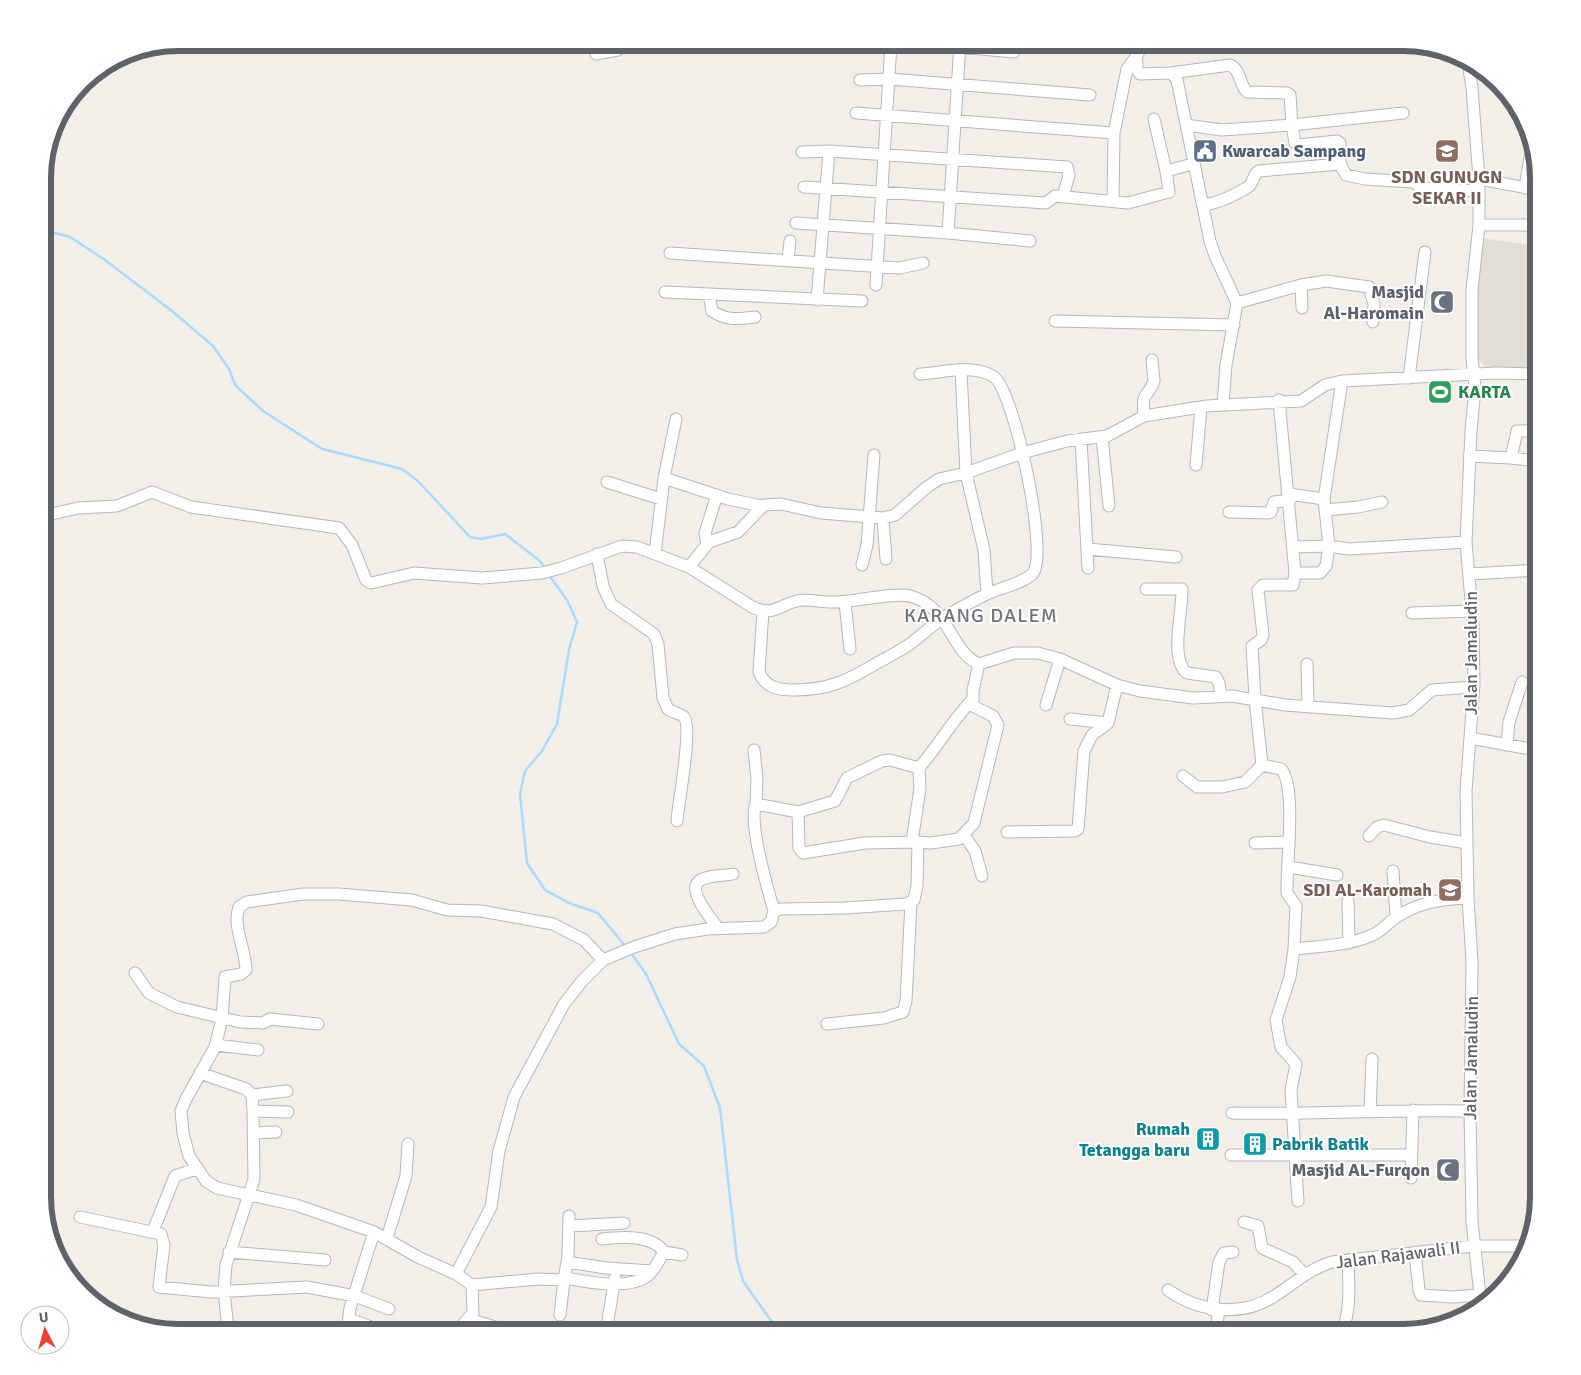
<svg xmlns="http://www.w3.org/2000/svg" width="1581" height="1375" font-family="Signika,sans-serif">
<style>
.education{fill:#e1ded6}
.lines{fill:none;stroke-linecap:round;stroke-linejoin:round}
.stream{stroke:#aadaff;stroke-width:2.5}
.minor-casing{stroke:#b5b8bc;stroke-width:13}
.minor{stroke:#fff;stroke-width:11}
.labels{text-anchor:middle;stroke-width:4;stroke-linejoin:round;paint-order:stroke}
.service-label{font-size:18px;font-weight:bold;fill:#4e5e75;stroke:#fff;text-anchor:start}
.education-label{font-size:18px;font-weight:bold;fill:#785e54;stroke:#fff}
.worship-label{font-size:18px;font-weight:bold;fill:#5b616d;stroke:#fff;text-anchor:end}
.leisure-label{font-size:18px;font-weight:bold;fill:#27864d;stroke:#fff;text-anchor:start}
.street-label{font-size:18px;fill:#5f6368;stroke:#fff}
.culture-label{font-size:18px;font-weight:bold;fill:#0d838f;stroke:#fff;text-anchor:end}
.quarter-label{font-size:20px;letter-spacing:1px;fill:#70757a;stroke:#fff}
.rim{fill:none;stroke:#5f6368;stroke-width:6}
</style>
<rect width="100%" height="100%" fill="#f1efe8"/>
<path class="education" d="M1480,238L1538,246V369L1489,368L1484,366L1477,357V297Z"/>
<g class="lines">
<path class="stream" d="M43,230L70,237L105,260L172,311L213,346L229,369L235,385L263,411L322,449L402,469L418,481L470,537L481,539L505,534L540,561L545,568
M549,575L567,600L577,622L569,649L557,724L542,751L525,771L520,794L527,863L545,890L569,903L598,913L626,947
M631,953L646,974L679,1044L704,1066L720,1108L737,1260L743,1281L779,1332"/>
<defs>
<path id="minor" d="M915,43L1014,52
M1136,43L1137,70L1140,74L1171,73L1177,80L1210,241L1215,256L1237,303L1226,365L1223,405
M596,54L618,50L621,43
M1468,62L1472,88L1479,179V225L1472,290V357L1475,388L1471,431L1466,542L1473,625L1474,684L1466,791L1468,898L1472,961L1470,1111L1472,1221L1481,1305
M1171,73L1230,65C1241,70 1239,84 1247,92L1287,93L1290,95L1292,125L1403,113
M860,80L889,79L1090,95
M856,113L1114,133
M1154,119L1166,171
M1186,125L1222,130L1292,125L1295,143L1298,145L1337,141L1340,143V164L1346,175L1365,179L1413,182L1422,188L1478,191
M802,152L829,151
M1479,179L1538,190
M804,187L1046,203L1055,196L1128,203L1169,192L1166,171L1193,164
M1525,188L1532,145
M1113,201L1114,133L1127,69L1138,54
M1203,205C1219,203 1235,195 1248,187C1254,183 1252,175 1259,171L1340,164
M796,223L948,233L1030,241
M1479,225H1538
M948,233L960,43
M670,253L899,268L923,263
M788,260L790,241
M876,285L891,43
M1301,285L1326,281L1369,287L1374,304L1373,322
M665,292L862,301
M709,294L712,311C727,321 739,319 755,317
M817,300L829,151L1067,167L1069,175L1063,196
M1237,303L1301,285L1302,308
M1055,321L1234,325
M961,371L966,473L984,550L987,594
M1409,378L1425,252
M1342,381L1324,499L1329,546L1349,549L1466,542
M1144,416C1141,389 1148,399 1154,381L1152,360
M1102,437L1109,506
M1081,439L1088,568
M1469,456L1511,458L1517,431H1538
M1511,458L1538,461
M1196,465L1201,407
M664,478L728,499L761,506
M607,482L661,499
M1289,494L1324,499
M1325,510L1358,507L1382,502
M1229,512L1268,513L1271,512L1274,502L1290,500
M43,516L78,508L117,506L152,492L191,507L339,528L352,545L366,580L371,583L414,573L482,578L542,573L561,568L622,546L637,547L689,567L709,542L738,532L764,505L781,504L821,513L883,518L895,515L927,487L939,479L966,473L1022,453L1067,441L1107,436L1144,416L1207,406L1301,401L1325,385L1342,381L1496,373L1538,374
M883,518L886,559
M707,544L705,533L717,495
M1293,547L1329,546L1326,566L1320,573H1295
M1088,549L1176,557
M597,554L603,586L611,604L654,634L658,644L663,698L668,709C672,712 681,714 684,717C693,728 678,804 677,821
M655,554L664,478L676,419
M862,565L867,545L874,455
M689,567L754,608C775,616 779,605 797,601C805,598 825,603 835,602C854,602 895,592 910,596C950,606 950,652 979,664L1014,653H1038L1060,659L1117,685L1140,691L1193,698L1232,696L1285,705L1393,713L1409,710L1432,690L1473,687
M1470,574L1538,570
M1146,589H1182C1183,609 1169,660 1187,673L1216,677L1219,683L1221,696
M845,602L850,649
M763,611L759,672C765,687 778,690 793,690C829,690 847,681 877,663C888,657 900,651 910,644C922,635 933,624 946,616C960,608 974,600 989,593C1001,588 1026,582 1033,573C1049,553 1014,391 994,377C975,363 941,373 920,374
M1412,613L1472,611
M1307,664L1308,705
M1046,705L1060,659
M1070,719L1108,723
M1470,738L1525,748H1538
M1507,745L1509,722L1522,682
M754,750L757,779L756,804L798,812L799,848L803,853L865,843L918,842
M1262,765L1281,769C1297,786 1286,867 1287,893L1296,906L1294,949L1290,977L1276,1020L1281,1047L1296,1064L1291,1090L1298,1201
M919,768C938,746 952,721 972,700
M1183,776L1197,787H1222L1245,782L1262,765L1255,699L1252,646L1261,640L1263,635L1258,590L1263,585H1293L1295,573L1279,400
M756,804C748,823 768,890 774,911
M798,812L835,801L847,778L882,761L890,760L919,768L920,788L912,842
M1007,832L1075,831L1078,829L1084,751L1092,735L1108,723L1117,685
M964,835L975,851L982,876
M1369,836L1377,827L1384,825L1430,837L1467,843
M1255,843L1289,842
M1289,867L1337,875
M1393,871L1396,917
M1348,901L1349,943
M718,928C712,920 687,891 699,881C707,875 724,876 733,874
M1294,949C1319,946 1347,946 1370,936C1382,932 1388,922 1398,916C1420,902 1443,899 1468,898
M135,973L149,993L177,1007L240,1022L263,1023L270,1019L318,1024
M827,1024L884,1018L903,1012L906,1001L911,902
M216,1045L258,1050
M200,1073L246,1089L252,1095L253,1111L254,1179L226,1265L224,1291L227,1320L226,1332
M252,1095L287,1091
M253,1111L288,1112
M1370,1112L1372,1059
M1232,1113C1312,1115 1391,1109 1470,1111
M254,1133L276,1132
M1231,1155H1411
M1411,1178L1413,1110
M569,1216L568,1256L564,1280L538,1279L472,1285L456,1274L418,1257L374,1232L296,1205L217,1188L206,1181L189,1156L183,1133L181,1111L186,1099L215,1047L222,1019L225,977L241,974L246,970C246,950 232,926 239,907L247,902L303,894H338L412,900L447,910L481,911L553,924L584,940L603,960
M80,1217L161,1234L164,1245L159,1287L211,1292L307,1287L355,1296L389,1309
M1244,1222L1258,1226L1262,1248L1293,1262L1305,1275
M570,1226L624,1223
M153,1231L175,1176L196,1169
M387,1238L406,1176L408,1144
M602,1239C620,1237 652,1234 664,1252
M229,1252L325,1260
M1415,1252L1419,1290L1421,1295L1453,1297L1479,1295
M567,1262L606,1268L652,1271
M456,1274L491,1207L499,1151L514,1097L564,1004L582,981L603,960L634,947L675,934L708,929L764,927L771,922L774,911L781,909L845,908L906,904L914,900L917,886L918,842L931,843L959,839L974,823L998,725L993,716L973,706V690L979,664
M566,1278C587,1282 627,1290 646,1277C654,1272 659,1260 664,1252L682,1255
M1168,1290C1197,1311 1240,1318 1273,1297C1292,1285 1309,1269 1332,1262L1473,1246H1529
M1212,1310L1219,1262L1224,1253L1233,1252
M560,1315L564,1280
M349,1319L385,1332
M469,1319L508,1331
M347,1332L350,1308L374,1232
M393,1332L403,1331L417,1332
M456,1332L473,1313L472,1285
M606,1332L615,1278
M1216,1332L1219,1309
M1342,1332C1351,1310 1349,1284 1348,1260"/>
</defs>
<use href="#minor" class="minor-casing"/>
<use href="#minor" class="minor"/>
</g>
<defs>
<symbol id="civic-square" viewBox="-11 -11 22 22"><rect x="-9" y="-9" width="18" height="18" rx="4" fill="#5c6f8a" stroke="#fff"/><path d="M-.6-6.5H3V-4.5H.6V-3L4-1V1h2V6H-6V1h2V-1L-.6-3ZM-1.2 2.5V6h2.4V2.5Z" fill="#fff"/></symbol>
<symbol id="school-square" viewBox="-11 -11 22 22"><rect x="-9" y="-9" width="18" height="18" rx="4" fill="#8d6e63" stroke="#fff"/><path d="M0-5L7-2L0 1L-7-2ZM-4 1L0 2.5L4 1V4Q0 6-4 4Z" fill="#fff"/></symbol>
<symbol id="mosque-square" viewBox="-11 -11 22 22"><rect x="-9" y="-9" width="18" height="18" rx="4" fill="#6b7280" stroke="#fff"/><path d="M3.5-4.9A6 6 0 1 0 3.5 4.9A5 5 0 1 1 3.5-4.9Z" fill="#fff"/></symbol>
<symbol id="stadium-square" viewBox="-11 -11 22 22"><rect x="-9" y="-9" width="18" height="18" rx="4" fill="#2e9e5b" stroke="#fff"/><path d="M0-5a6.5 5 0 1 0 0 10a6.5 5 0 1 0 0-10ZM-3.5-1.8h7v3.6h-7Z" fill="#fff"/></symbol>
<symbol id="building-square" viewBox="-11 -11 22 22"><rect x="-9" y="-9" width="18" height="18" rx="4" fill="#0f9aa8" stroke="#fff"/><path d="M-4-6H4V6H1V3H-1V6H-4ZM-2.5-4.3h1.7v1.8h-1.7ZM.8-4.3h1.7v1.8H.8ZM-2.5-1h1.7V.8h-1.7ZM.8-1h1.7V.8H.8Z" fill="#fff"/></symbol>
</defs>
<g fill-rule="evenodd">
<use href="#civic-square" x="1191" y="137" width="28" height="28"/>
<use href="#school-square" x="1433" y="137" width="28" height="28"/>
<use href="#mosque-square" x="1428" y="288" width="28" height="28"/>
<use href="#stadium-square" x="1426" y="378" width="28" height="28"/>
<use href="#school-square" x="1436" y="876" width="28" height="28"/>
<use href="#building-square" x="1194" y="1125" width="28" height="28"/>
<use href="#building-square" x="1241" y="1130" width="28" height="28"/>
<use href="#mosque-square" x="1434" y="1156" width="28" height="28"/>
</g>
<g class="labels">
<g class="service-label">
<text x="1222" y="157">Kwarcab Sampang</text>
</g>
<g class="education-label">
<text x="1447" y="183">SDN GUNUGN<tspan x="1447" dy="21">SEKAR II</tspan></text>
<text x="1432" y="896" text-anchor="end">SDI AL-Karomah</text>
</g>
<g class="worship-label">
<text x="1424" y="298">Masjid<tspan x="1424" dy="21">Al-Haromain</tspan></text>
<text x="1430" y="1176">Masjid AL-Furqon</text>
</g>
<g class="leisure-label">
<text x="1458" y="398">KARTA</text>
</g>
<g class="street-label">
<text transform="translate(1471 653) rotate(-90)" y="6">Jalan Jamaludin</text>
<text transform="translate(1471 1058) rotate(-89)" y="6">Jalan Jamaludin</text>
<text transform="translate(1398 1255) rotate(-7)" y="6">Jalan Rajawali II</text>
</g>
<g class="culture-label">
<text x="1190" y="1135">Rumah<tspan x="1190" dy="21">Tetangga baru</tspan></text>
<text x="1272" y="1150" text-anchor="start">Pabrik Batik</text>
</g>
<g class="quarter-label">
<text x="981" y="622">KARANG DALEM</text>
</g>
</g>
<path d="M0 0H1581V1375H0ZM178 51H1403A127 127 0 0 1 1530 178V1197A127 127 0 0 1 1403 1324H178A127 127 0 0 1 51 1197V178A127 127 0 0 1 178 51Z" fill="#fff" fill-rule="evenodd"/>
<path class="rim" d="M178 51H1403A127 127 0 0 1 1530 178V1197A127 127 0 0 1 1403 1324H178A127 127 0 0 1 51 1197V178A127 127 0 0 1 178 51Z"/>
<g transform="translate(45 1330) rotate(354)"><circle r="24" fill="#ffffff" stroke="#bfc1c3"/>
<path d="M0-4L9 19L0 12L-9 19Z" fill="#ea4335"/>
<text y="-8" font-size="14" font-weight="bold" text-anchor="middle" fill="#5f6368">U</text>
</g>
</svg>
